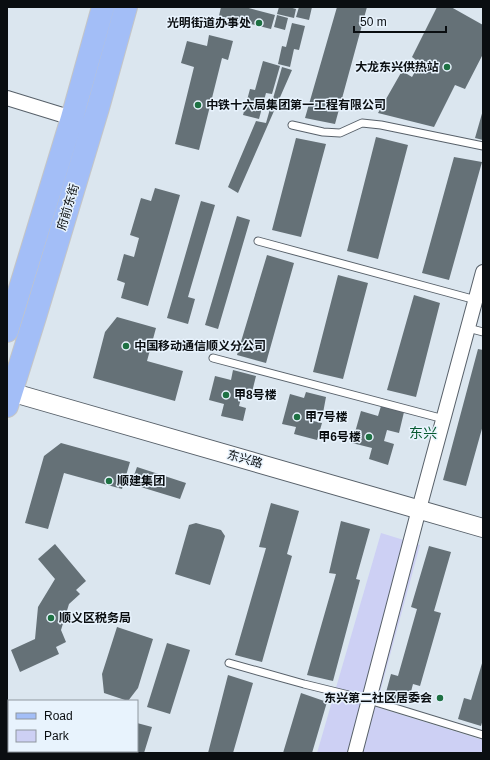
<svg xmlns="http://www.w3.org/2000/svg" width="490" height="760" font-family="Arial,'Noto Sans SC',sans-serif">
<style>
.green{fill:#cdd0f4}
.building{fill:#657177}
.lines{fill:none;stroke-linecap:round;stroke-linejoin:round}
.service-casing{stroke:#58616a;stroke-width:9}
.minor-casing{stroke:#58616a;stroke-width:16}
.tertiary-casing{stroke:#58616a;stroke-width:20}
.primary-casing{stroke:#c4c5c6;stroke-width:24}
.service{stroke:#fff;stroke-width:7}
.minor{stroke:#fff;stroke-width:14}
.tertiary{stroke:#fff;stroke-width:18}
.primary{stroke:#a3bef7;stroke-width:22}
.poi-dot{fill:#1e7143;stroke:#e8f3fd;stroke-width:1.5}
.labels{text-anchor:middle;stroke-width:3;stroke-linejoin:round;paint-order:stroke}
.poi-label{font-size:12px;font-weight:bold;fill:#0a0e11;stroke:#e8f3fd;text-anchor:start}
.street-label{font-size:12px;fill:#0a0e11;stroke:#e8f3fd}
.quarter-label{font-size:14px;fill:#075a31;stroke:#e8f3fd}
</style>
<rect width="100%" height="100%" fill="#dbe6ef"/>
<path class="green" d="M381,533L420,545L376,707L483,740V753H317Z"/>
<path class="building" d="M221,7H245L275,15L271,29L219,16Z
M279,7H289L296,9L294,18L277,14Z
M299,7H312L309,20L296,17Z
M337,7H367L335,124L305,118Z
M437,7H451L483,25V54L465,89L455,85L434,127L378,113L402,71L412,77L420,63L412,57Z
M277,15L288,18L285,30L274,27Z
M292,23L305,26L299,50L294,49L290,67L278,64L282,46L286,47Z
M209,35L233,41L228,60L222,58L199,150L175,144L194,67L181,63L187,41L207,46Z
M263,61L280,66L272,94L266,93L259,119L243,115L250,89L255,90Z
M282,67L292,70L238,193L228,187L256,121L266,123Z
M483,110V140L475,138Z
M376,137L408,145L378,259L347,251Z
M296,138L326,144L301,237L272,230Z
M454,157L482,162L449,280L422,273Z
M155,188L180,195L148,306L121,298L125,283L117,280L124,254L134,257L139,238L130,235L141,198L151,201Z
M201,201L215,205L188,297L195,299L188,324L167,318Z
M237,216L250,220L218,329L205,325Z
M267,255L294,263L266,363L237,355Z
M338,275L368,283L343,379L313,372Z
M414,295L440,303L416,397L387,390Z
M117,317L156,328L147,361L183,371L175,401L93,378L105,332Z
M478,349L483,350V425L466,486L443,480Z
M233,370L256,376L251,396L242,394L239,406L246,408L243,421L221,416L224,404L209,400L215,376L231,380Z
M306,392L326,397L323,413L312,410L309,420L322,423L317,440L294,434L296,427L282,424L290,394L304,398Z
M381,406L404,412L399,433L387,430L384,441L394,444L388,465L369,459L372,448L352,443L361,411L378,416Z
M61,443L130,462L122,489L64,473L48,529L25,523L44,456Z
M137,467L186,483L180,499L131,484Z
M271,503L299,511L287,554L292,556L262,662L235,655L266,548L259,547Z
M341,521L370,529L356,579L360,580L333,681L307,675L336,574L329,573Z
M196,523L221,530L225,536L210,585L175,574L189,525Z
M55,544L86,581L76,590L80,594L69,604L61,630L66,642L56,647L59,654L20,672L11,650L35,639L38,607L55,579L38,559Z
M429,546L451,552L434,611L441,613L420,686L413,684L408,703L385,696L391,674L398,676L417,609L411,607Z
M117,627L153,639L138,688L128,701L104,693L102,674Z
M167,643L190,650L170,714L147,707Z
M483,660V719L481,726L458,719L464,698L471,700Z
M228,675L253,683L233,753H208Z
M301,693L327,702L312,753H283Z
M137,723L152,727L144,753H118V751H137Z
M43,751H72V753H42Z"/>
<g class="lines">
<defs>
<path id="service" d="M292,125L323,132L340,133L362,123L381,125L483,146
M258,241L476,300
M468,328L483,332
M213,358L444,419
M229,663L304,684L369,700L483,735
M83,753V751"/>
<path id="minor" d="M7,98L72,118
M355,753L419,509L483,272"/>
<path id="tertiary" d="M7,391L483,528"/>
<path id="primary" d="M7,331L72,118L103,7
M7,406L35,317L98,108L126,7"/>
</defs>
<use href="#service" class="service-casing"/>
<use href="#minor" class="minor-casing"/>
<use href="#tertiary" class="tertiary-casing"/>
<use href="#primary" class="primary-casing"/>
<use href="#service" class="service"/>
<use href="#minor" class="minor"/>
<use href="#tertiary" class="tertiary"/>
<use href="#primary" class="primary"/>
</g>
<g class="poi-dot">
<circle cx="259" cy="23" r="4"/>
<circle cx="447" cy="67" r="4"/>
<circle cx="198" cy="105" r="4"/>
<circle cx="126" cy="346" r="4"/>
<circle cx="226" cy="395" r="4"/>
<circle cx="297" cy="417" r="4"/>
<circle cx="369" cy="437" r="4"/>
<circle cx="109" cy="481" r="4"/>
<circle cx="51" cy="618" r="4"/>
<circle cx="440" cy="698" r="4"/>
</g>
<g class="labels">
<g class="poi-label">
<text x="251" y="27" text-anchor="end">光明街道办事处</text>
<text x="439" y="71" text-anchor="end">大龙东兴供热站</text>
<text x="206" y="109">中铁十六局集团第一工程有限公司</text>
<text x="134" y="350">中国移动通信顺义分公司</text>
<text x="234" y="399">甲8号楼</text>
<text x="305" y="421">甲7号楼</text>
<text x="361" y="441" text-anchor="end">甲6号楼</text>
<text x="117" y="485">顺建集团</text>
<text x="59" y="622">顺义区税务局</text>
<text x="432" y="702" text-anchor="end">东兴第二社区居委会</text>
</g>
<g class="street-label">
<text transform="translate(68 207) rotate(-73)" y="4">府前东街</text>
<text transform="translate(245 459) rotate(16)" y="4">东兴路</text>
</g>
<g class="quarter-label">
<text x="423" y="438">东兴</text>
</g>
</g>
<rect width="490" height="760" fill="none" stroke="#0a0e11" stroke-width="16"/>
<rect x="8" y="700" width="130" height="52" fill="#e8f3fd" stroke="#8f979f"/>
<rect x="16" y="713" width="20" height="6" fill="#a3bef7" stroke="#8f979f"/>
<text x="44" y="720" font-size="12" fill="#0a0e11">Road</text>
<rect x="16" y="730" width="20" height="12" fill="#cdd0f4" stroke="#8f979f"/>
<text x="44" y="740" font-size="12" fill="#0a0e11">Park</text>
<path d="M354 26v6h92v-6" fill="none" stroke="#0a0e11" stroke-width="2"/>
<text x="360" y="26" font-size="12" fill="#0a0e11" stroke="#e8f3fd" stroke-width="3" paint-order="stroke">50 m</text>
</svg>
